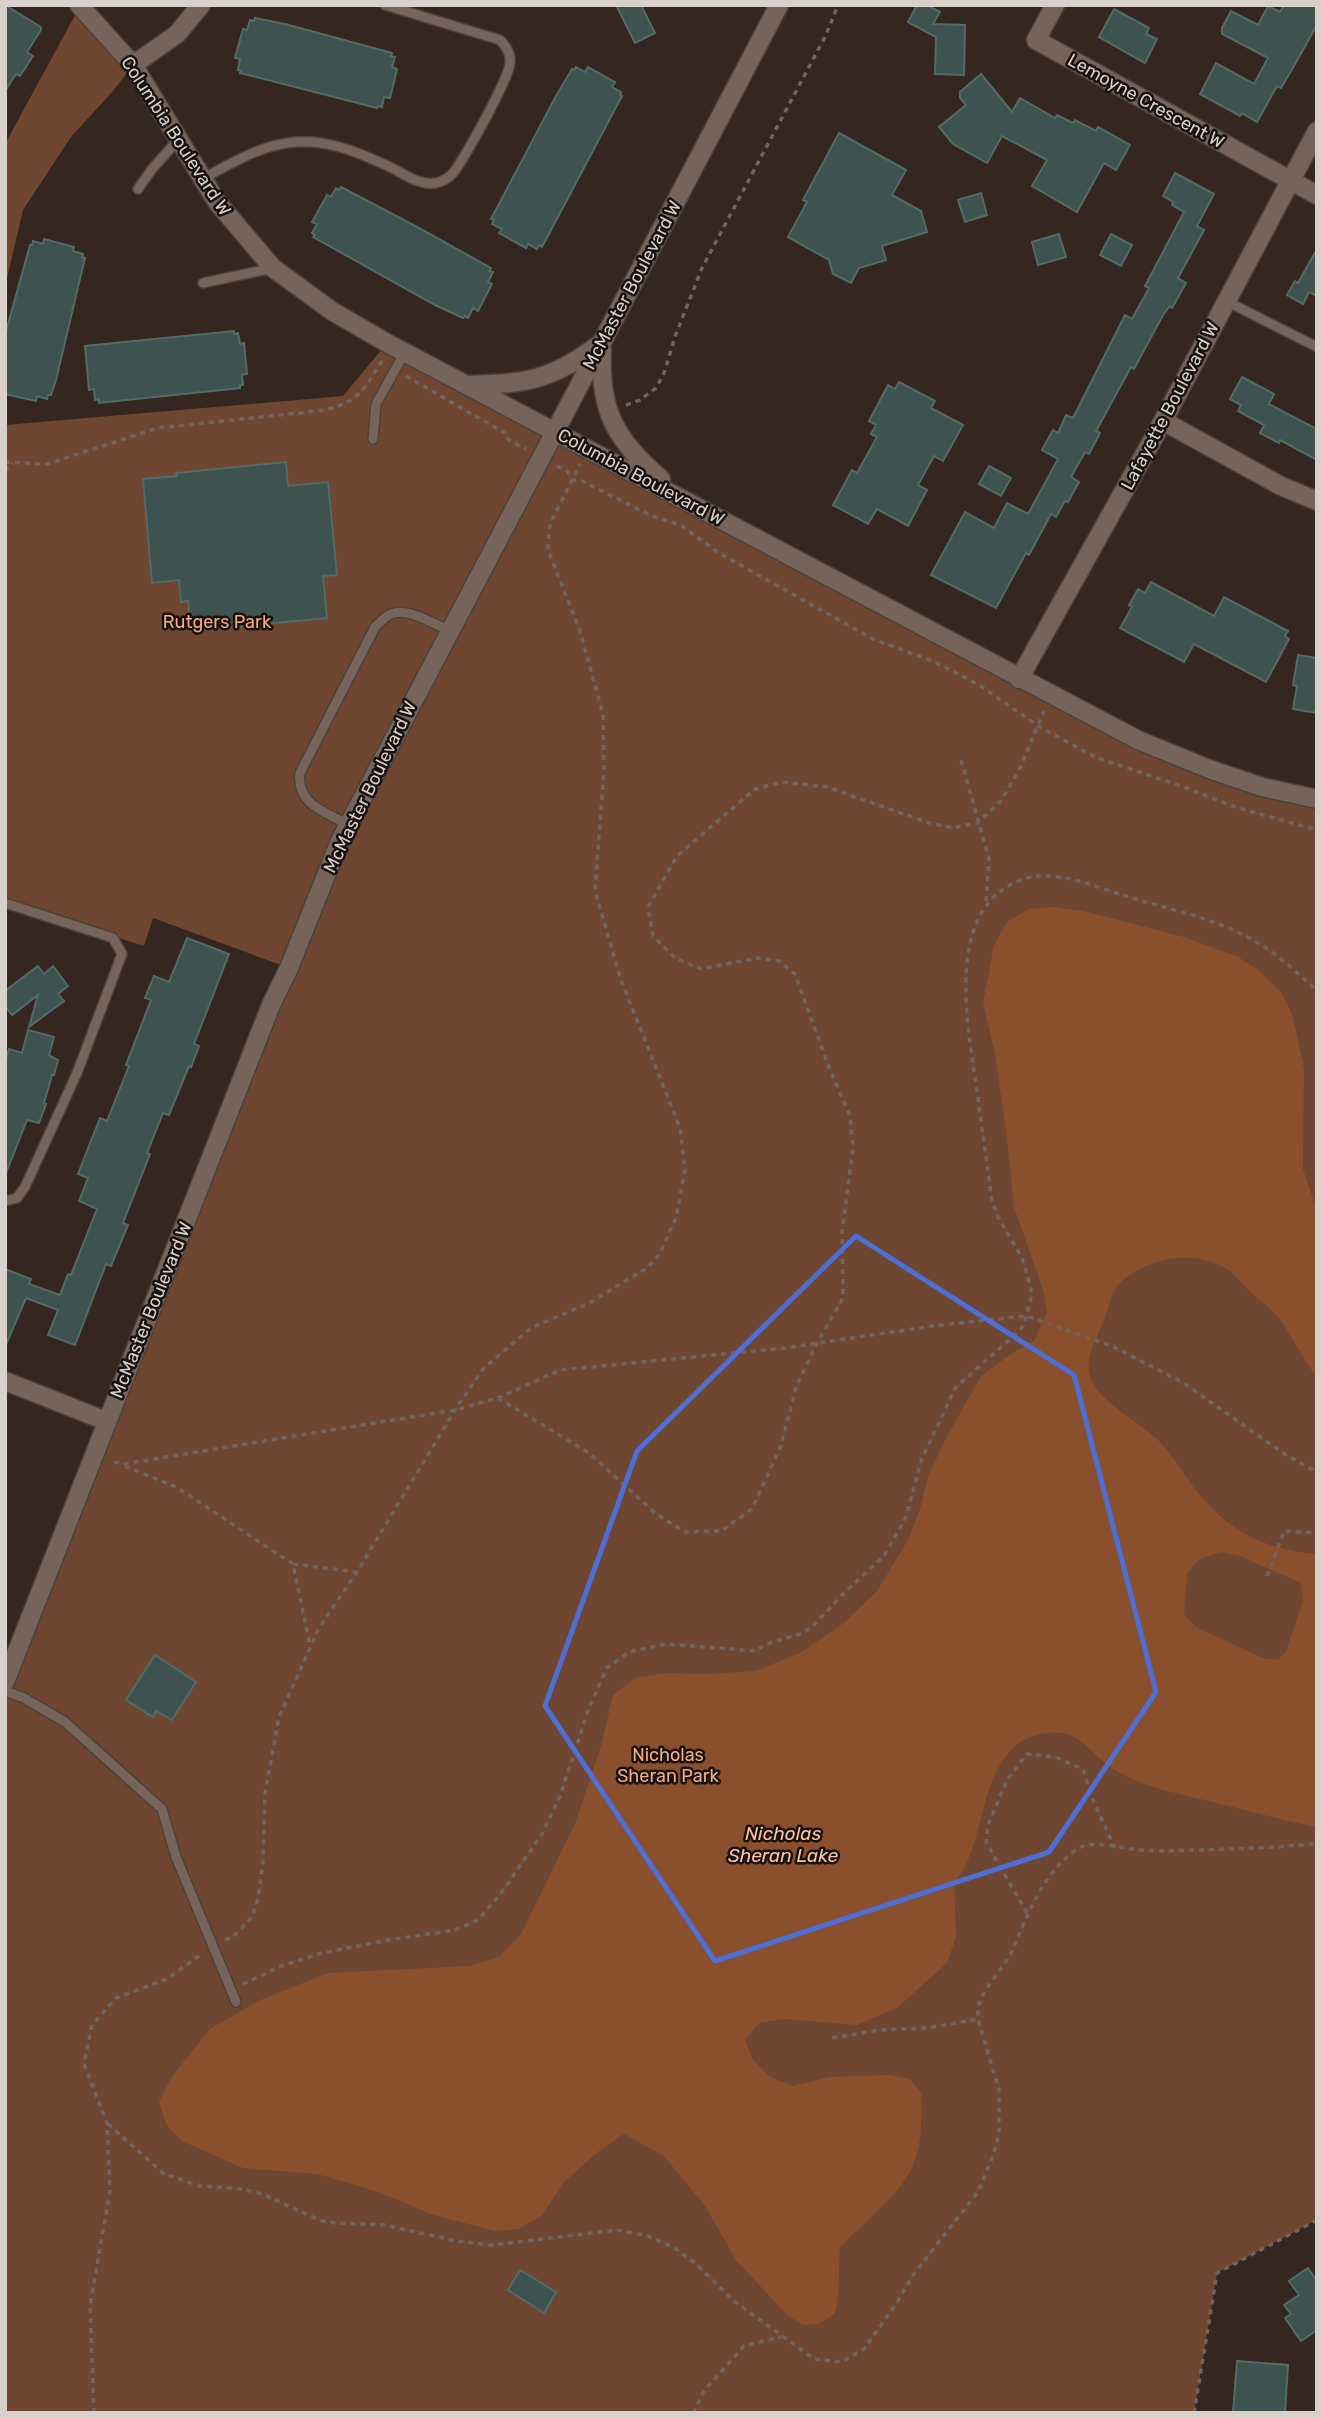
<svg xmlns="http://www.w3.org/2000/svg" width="1322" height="2418" font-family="Rubik,sans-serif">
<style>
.green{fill:#6f4631}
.water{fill:#8a4f2d;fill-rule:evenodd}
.building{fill:#3e534f;stroke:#546a66;stroke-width:2}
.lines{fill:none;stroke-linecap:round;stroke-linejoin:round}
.service-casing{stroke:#4e413b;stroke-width:12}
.minor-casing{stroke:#4e413b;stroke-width:21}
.tertiary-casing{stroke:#4e413b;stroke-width:21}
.path{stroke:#71645e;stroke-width:3.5;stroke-dasharray:5 5;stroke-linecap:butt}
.service{stroke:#76645b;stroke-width:9}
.minor{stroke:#76645b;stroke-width:18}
.tertiary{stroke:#76645b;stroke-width:18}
.marked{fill:none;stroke:#4c6ed5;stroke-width:5;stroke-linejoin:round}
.labels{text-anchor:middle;stroke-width:5;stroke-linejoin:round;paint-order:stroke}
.street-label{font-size:18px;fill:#dad0cb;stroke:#18110e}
.park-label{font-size:18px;fill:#f4ac87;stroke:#18110e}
.water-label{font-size:19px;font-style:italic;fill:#fac3a7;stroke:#18110e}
</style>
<rect width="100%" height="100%" fill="#35261f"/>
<path class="green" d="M80,6L133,65L113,91L71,137L23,210L5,287V144Z
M387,343L1138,740L1317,799V2220L1217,2273L1194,2413H5V1682L289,968L153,918L144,946L5,901V425L343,396Z"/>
<path class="water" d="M1055,907L1088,912L1184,937L1238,957L1257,969L1282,993L1293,1017L1304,1069L1303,1169L1317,1211V1377C1301,1358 1292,1333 1276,1315C1268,1306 1257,1299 1248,1290C1242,1284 1237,1277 1230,1271C1208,1255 1173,1254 1149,1265C1126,1275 1114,1283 1108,1308C1103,1330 1082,1355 1091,1379C1097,1399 1141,1424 1157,1439C1174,1455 1184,1476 1199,1494C1231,1533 1267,1550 1317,1554V1827C1287,1822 1258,1813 1229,1806C1191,1796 1147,1790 1113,1769C1095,1758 1084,1736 1061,1733C1046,1731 1022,1737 1012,1749C976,1788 986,1844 954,1883L956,1937L947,1963L898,2007L857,2025L784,2019L759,2023L745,2040L753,2060L769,2076L792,2086L829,2077L890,2075L910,2079L921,2093C922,2117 922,2141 914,2163C905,2191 860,2225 840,2248C838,2271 841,2292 835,2314L818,2324L803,2325L787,2315L736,2260L705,2206L664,2156L624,2134L599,2151L564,2182L542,2215L518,2229L494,2231L431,2214L379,2192L317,2174L243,2168L182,2141L166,2124L159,2101L173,2075L210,2029L258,2001L328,1973L469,1966L499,1957L521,1934L575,1824L601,1746L613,1695L635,1678L666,1673L705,1674L755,1671L800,1653L844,1623L877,1591L908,1540L920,1509L928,1476L944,1442L981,1376L1012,1353L1034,1341L1047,1312L1044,1293L1014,1207L1007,1139L995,1054L983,1003L994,945L1007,922L1028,909ZM1221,1552L1240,1556L1301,1583L1303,1601L1286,1651L1278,1660L1263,1658L1196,1627L1184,1614L1187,1574L1199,1559Z"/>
<path class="building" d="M5,5L41,27V30L27,52L33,56L20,76L16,74L5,91Z
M616,5H641L655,33L635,43Z
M917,5H927L940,12L933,24L965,25L964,75L935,74L936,37L908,22Z
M1284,5H1317V25L1291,71L1281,88L1277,86L1257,122L1242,113L1240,116L1200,94L1216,63L1254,84L1268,58L1222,34V28L1231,11L1258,25L1268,6L1280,12Z
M1114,9L1149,28L1146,34L1157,39L1145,63L1099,37Z
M255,18L285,24L392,53L391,56L395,57L392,67L397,69L390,98L384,97L382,107L378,106L377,108L240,73L241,71L238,70L240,59L235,58L243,29L247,30L250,20L254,21Z
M576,67L585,72L588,67L615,82L612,87L621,92L620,95L622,96L542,247L539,245L537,249L528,244L526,248L499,233L502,229L492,224L494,220L491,219L556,96L572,69L574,70Z
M981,74L1012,112L1020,98L1055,118L1057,115L1073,123L1075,120L1096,131L1098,127L1130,145L1116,170L1104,163L1077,212L1032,186L1047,160L1002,136L987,163L953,144L939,127L966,105L960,98V92Z
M839,133L906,170L892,195L921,211L927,232L882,246L886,260L859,268L851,283L833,274L829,260L788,237L807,202L803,200Z
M1175,173L1214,194L1197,226L1204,230L1178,278L1186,283L1172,308L1170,306L1163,315L1134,369L1131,367L1096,431L1100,433L1089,454L1085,452L1071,477L1079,482L1068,502L1065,501L1056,517L1051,514L1029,555L1026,553L996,608L931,575L965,512L994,528L1007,503L1028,514L1058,459L1042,450L1053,430L1058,433L1066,415L1073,418L1125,315L1132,319L1149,288L1145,286L1184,212L1172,205L1173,202L1163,196Z
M341,187L419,228L491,268L489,271L493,272L488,282L492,284L478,311L473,308L468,318L465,316L463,318L435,305L313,237L315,235L312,233L317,224L312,222L327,195L331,197L336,188L339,190Z
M981,193L987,215L965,222L958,200Z
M1059,234L1066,257L1038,265L1032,242Z
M1111,234L1132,245L1121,266L1100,255Z
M44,239L74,247L73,251L83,254L82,257L85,258L56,380L51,395H48L47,399L37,396L36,401L5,394V335L30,245H32L33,241L43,244Z
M1317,249V296L1309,292L1303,304L1287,295L1295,281L1298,283Z
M234,331V334L238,333L240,344L244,343L247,374L242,375L243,385H240V388L99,403V399L95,400L94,389L89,390L85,346Z
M1242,377L1274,394L1269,404L1317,429V460L1280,440L1279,443L1260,433L1264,425L1238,411L1241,405L1230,399Z
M899,382L935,401L931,408L963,425L943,461L934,456L918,485L927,490L908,526L877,509L868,524L833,505L852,470L857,473L877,437L871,434L876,425L869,421L888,385L895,389Z
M286,462L288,486L328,482L337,575L323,576L327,618L191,631L188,601L181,602L179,580L152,583L143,479L177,476L176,473Z
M989,466L1011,478L1001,496L979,484Z
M1151,582L1214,616L1224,597L1288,631L1285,636L1289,639L1266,682L1194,644L1184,662L1120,628L1132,607L1129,605L1138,589L1145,593Z
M1298,655L1317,658V713L1293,709L1297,686L1293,685Z
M187,938L229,954L194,1044L199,1046L191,1067L189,1066L169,1115L163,1113L147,1153L150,1154L123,1223L128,1225L111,1266L106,1264L75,1345L48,1335L58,1310L26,1298L5,1347V1269L31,1279L29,1284L60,1295L68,1274L71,1275L97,1209L79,1201L88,1178L78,1174L100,1118L107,1121L129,1066L126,1065L151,1000L145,998L154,976L169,982Z
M38,966L44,974L53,966L68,986L58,994L64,1001L29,1027L38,995L12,1015L5,1006V991Z
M28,1030L54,1037L49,1055L58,1060L54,1075H52L44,1103L46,1104L39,1123L27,1120L6,1173L5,1062L9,1049L22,1053Z
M155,1655L196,1682L172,1720L156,1711L153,1717L126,1700Z
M1308,2268L1317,2281V2330L1301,2341L1285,2318L1291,2314L1284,2305L1299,2295L1289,2281Z
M520,2270L556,2292L544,2313L508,2290Z
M1237,2361L1288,2365L1285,2413H1233Z"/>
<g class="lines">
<defs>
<path id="service" d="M203,179C279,134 311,129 392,168C406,175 420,186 436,183C444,181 449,178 454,172C466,155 508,81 510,63C511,54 506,46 500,40L385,5
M138,189L152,169L179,139
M203,283L273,268
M1226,301L1317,347
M373,439L376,404L405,352
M349,825C325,812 296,804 300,773L375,627C380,622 386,615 394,613C410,609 435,624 450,631
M5,903L113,938L122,954L77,1073L25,1187L17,1198L5,1201
M5,1691L24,1698L65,1722L162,1809L176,1857L236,2002"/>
<path id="minor" d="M79,5L133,65L217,202L273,268L332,311L387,343L555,432
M1055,5L1036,40L1317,195
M133,65L177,34L201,5
M1163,421L1281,486L1317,501
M1019,679L1163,421L1317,131"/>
<path id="tertiary" d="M602,349C599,410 615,440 661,479
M467,385C524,384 550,381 597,346
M555,432L1138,740L1209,769L1262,787L1317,799
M5,1381L106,1421
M5,1682L271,1005L289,968L339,843L779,5"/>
</defs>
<use href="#service" class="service-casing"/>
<use href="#minor" class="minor-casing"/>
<use href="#tertiary" class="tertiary-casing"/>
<path class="path" d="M406,376L505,433L506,438L526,449
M626,405L640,400L656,388L664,373L676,334L702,268L826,35L838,5
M5,462L47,464L158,428L326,410C360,400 363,391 381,362L384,363
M557,466L567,471L573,480L582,481L650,515L682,526L719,553L873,639L935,662L981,686L1038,726L1095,757L1184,787L1235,807L1317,830
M5,471L13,463
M961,760L989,859L986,904
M498,1398L589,1453L655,1513L685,1532L721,1531L752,1509L780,1448L797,1385L817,1343L843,1298L842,1232L853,1147L850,1116L830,1070L795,974L779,961L757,958L701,969L675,958L653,936L648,907L677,856L755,789L782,782L827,787L926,822L952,828L977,823L1001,801L1020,768L1044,711
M114,1462L123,1464L455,1410L498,1398L560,1370L785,1348L939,1325L1026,1316L1112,1346L1182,1382L1286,1455L1317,1472
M125,1466L176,1487L293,1564L310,1646
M293,1564L357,1572
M1267,1576L1284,1531L1317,1533
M1027,1913L986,1842L988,1825L1007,1780L1027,1754L1055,1757L1083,1769L1093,1800L1115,1848
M225,1940L233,1937L252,1917L258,1899L263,1861L265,1793L279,1717L319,1628L357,1572L455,1410L483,1369L531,1328L591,1302L647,1268L659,1255L676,1218L685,1170L680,1128L621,980L595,891L604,769L603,714L580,631L548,550L549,530L553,518L580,464
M243,1984L279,1967L318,1954L388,1940L455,1930L478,1920L502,1892L542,1834L560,1796L589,1708L607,1668L629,1652L665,1644L756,1651L764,1645L803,1633L814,1625L845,1592L884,1556L906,1517L921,1461L955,1388L1018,1332L1024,1325L1032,1294L1028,1278L1022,1258L998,1217L992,1201C987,1164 982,1128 977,1091C969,1034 947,930 1002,890C1014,881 1031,875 1046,876C1072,876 1099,888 1123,895C1169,910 1217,918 1258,943C1277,954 1295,971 1312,986L1317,994
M832,2038L879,2030L928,2028L978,2019
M108,2124L164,2174L200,2186L243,2189L265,2195L319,2220L335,2223L385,2225L456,2241L493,2245L617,2230L648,2236L673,2247L695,2263L734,2301L814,2359L841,2362L864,2349L896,2304L913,2275L978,2192L993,2156L999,2133V2090L978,2019C976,1990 1002,1974 1013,1949C1028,1914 1044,1870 1079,1848C1093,1839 1124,1849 1141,1850C1159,1852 1177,1850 1194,1850C1236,1849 1276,1848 1317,1843
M94,2413L90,2306L110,2191L107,2123L84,2064L92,2025L116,1998L167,1979L203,1953
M693,2413L704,2391L744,2346L781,2337
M1194,2413L1217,2273L1317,2220"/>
<use href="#service" class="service"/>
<use href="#minor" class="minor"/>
<use href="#tertiary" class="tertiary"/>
</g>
<path class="marked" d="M856,1236L1074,1375L1156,1692L1049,1852L715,1961L545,1706L637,1451Z"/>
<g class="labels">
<g class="street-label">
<text transform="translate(1146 101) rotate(29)" y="6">Lemoyne Crescent W</text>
<text transform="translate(176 136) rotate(57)" y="6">Columbia Boulevard W</text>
<text transform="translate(632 285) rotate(-62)" y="6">McMaster Boulevard W</text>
<text transform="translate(1170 406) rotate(-62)" y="6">Lafayette Boulevard W</text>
<text transform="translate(641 477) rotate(28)" y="6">Columbia Boulevard W</text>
<text transform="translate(370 787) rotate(-64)" y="6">McMaster Boulevard W</text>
<text transform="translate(151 1310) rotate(-68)" y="6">McMaster Boulevard W</text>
</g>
<g class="park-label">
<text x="217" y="628">Rutgers Park</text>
<text x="668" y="1761">Nicholas<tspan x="668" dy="21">Sheran Park</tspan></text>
</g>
<g class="water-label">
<text x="783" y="1840">Nicholas<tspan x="783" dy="22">Sheran Lake</tspan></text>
</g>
</g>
<rect width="1322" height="2418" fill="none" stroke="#dad0cb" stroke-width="14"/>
</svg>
